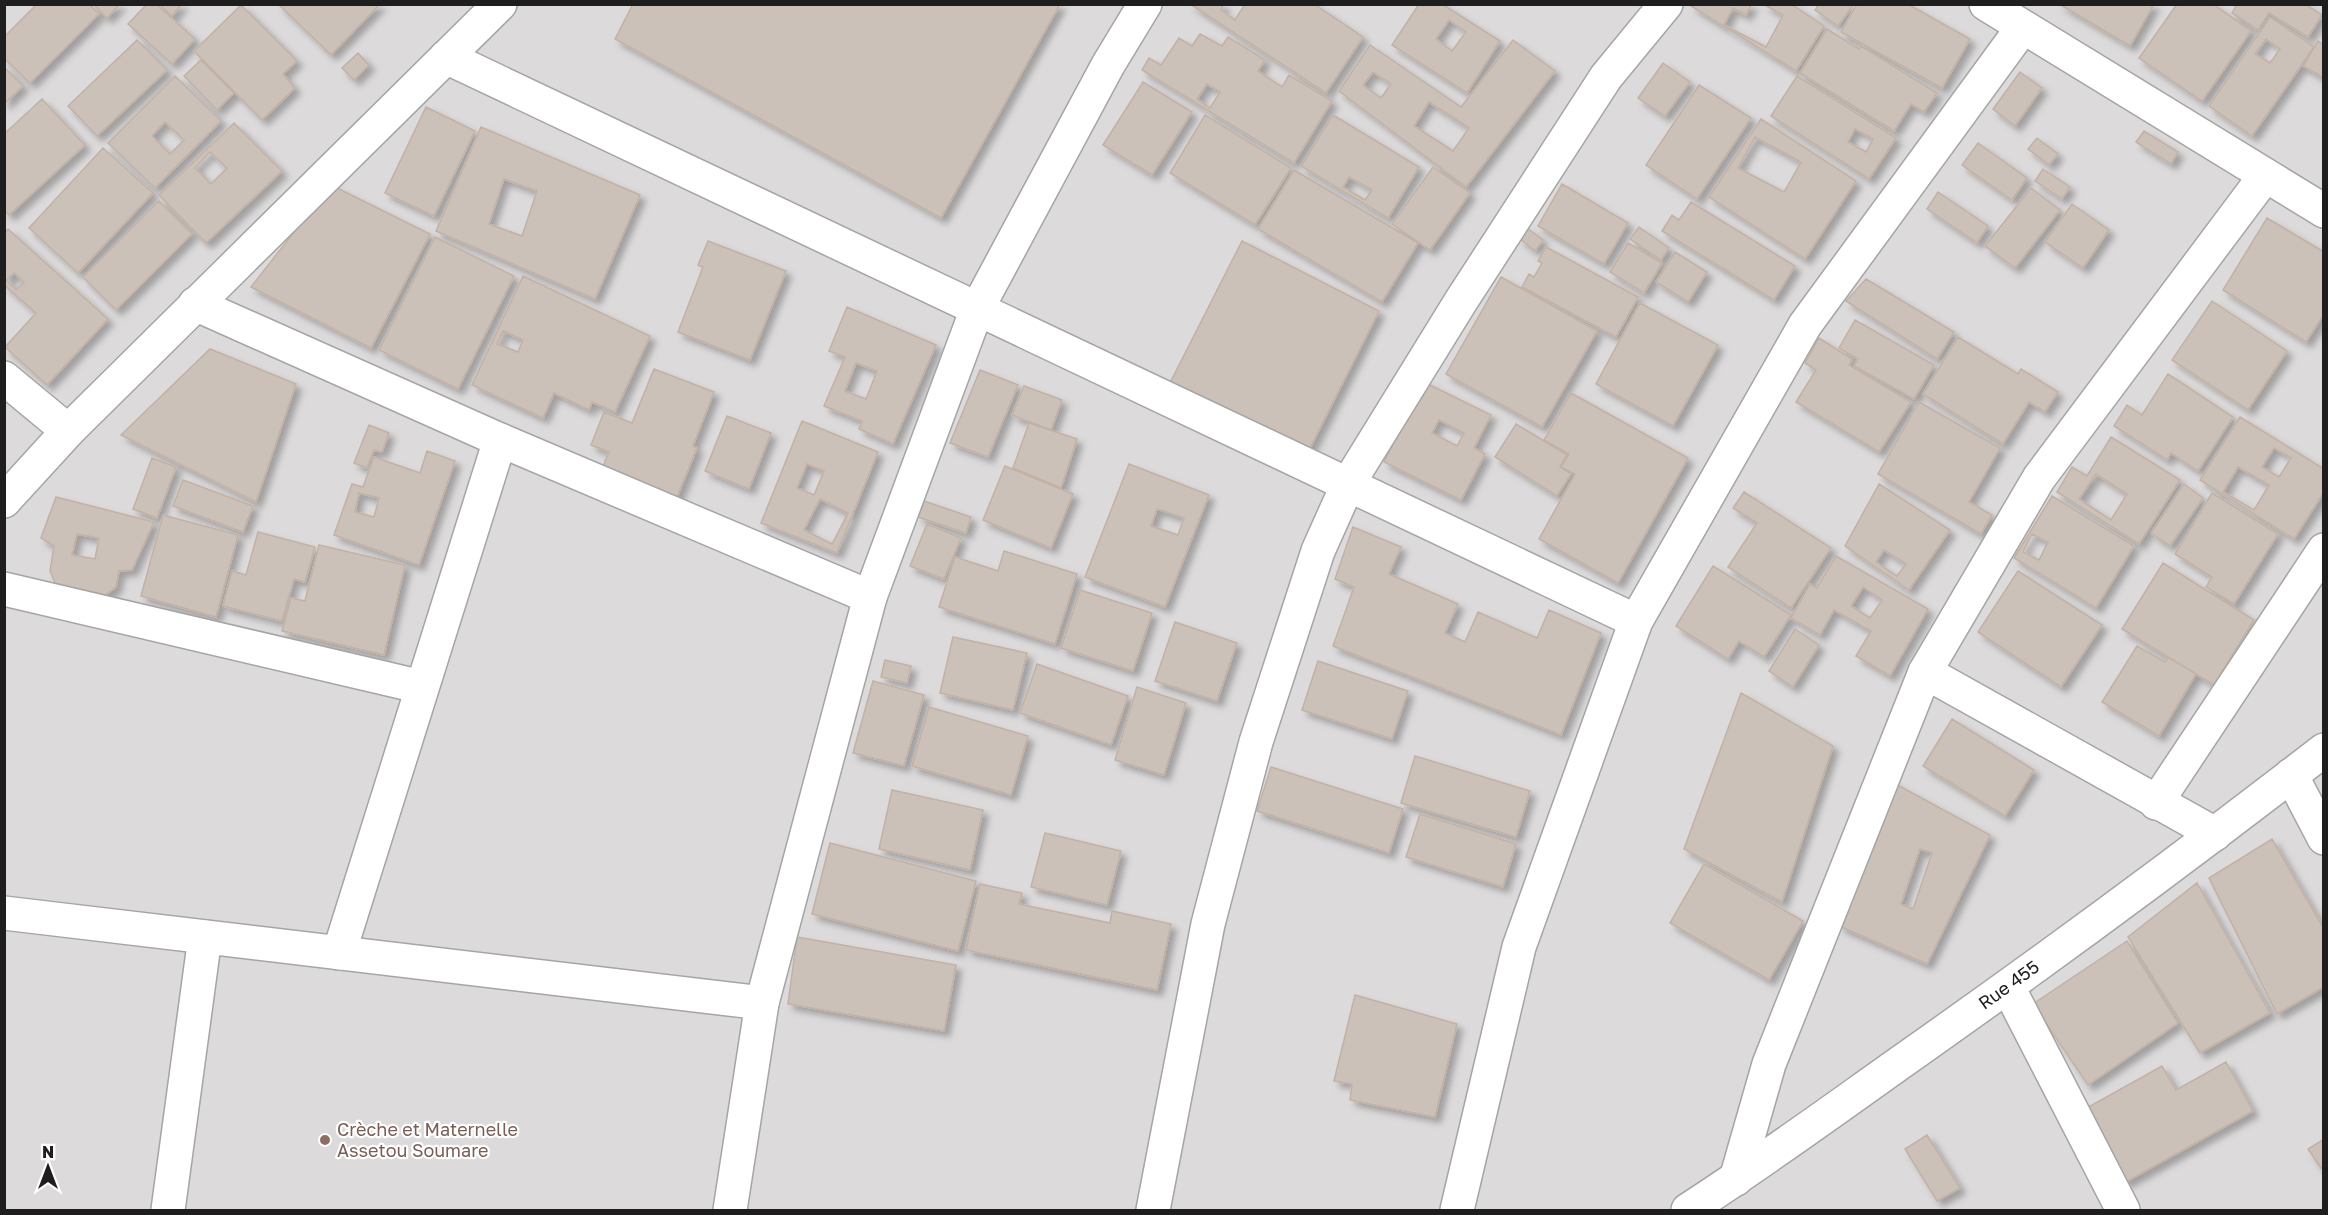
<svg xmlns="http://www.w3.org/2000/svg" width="2328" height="1215" font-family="'Golos Text',sans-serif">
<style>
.residential{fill:#dcdada}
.building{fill:#ccc1b8;stroke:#c2b1a4;stroke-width:1.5;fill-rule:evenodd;filter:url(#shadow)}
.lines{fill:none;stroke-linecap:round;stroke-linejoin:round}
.minor-casing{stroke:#a5a5a5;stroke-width:36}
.minor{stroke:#fff;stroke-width:33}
.education-dot{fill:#8d6e63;stroke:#fff;stroke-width:2}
.labels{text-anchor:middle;stroke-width:4.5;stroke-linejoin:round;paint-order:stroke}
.street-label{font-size:18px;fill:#1e1e1e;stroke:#fff}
.education-label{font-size:18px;fill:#785e54;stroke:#fff;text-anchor:start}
</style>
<defs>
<filter id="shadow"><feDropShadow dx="5.5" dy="5.5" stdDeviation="3" flood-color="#0004"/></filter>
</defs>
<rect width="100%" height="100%" fill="#f0ebe3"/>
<path class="residential" d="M5,5H2323V1210H5Z"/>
<path class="building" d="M37,4H89L99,14L30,83L4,58V37Z
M93,4H120L107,18Z
M147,4H156L195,39L172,64L128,24Z
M159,4H182L172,16Z
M278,4H380L331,55Z
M633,4H1060L941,218L615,39Z
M1190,4H1224L1221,10L1235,20L1245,4H1314L1363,37L1326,93Z
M1419,4H1442L1500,41L1467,93L1392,45ZM1449,20L1466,32L1452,51L1436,39Z
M1692,4H1752L1746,15L1733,8L1724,25L1766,47L1783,15L1763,4H1791L1824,26L1796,71L1691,6Z
M1819,4H1854L1838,26L1815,10Z
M1857,4H1908L1970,39L1942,88L1841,32Z
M2059,4H2154L2130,46Z
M2177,4H2213L2251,31L2202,101L2139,58Z
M2237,4H2305L2322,15L2308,37L2269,13L2258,30L2232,13Z
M241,5L297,61L283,74L295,88L262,120L194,51Z
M2270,17L2314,47L2252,136L2209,106ZM2266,39L2280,49L2270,63L2255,54Z
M1827,29L1859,49L1861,46L1937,93L1924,112L1911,104L1894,131L1800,73Z
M1200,34L1222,46L1228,37L1265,60L1258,71L1282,87L1289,75L1332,101L1294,163L1142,70L1149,58L1161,65L1179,38L1192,46ZM1207,84L1220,92L1210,108L1197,99Z
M137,40L167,70L97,136L68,106Z
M1513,40L1555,71L1466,187L1339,91L1370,45L1461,107ZM1373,72L1391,84L1381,98L1363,85ZM1429,102L1469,128L1453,151L1414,126Z
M2318,41L2324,45V78L2303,66Z
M358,53L369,65L354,80L342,68Z
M201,60L234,93L217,110L184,76Z
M1663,63L1690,82L1665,116L1638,98Z
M4,67L23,86L4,104Z
M2020,72L2042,88L2015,126L1993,109Z
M175,76L221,121L155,188L108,143ZM165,122L184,140L170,154L152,136Z
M1797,76L1896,138L1869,179L1771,116ZM1855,129L1873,139L1866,152L1848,142Z
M1143,82L1192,112L1152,175L1103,145Z
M1699,85L1751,118L1697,199L1646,165Z
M42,99L85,145L9,215L4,210V134Z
M426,107L475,131L434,216L385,193Z
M1205,115L1291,168L1255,225L1170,173Z
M1333,115L1419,167L1388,218L1301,166ZM1349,177L1372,190L1365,200L1343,187Z
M1761,119L1856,181L1805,259L1709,197ZM1755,137L1801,162L1784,192L1738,168Z
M234,123L282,171L206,243L159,195ZM210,152L227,168L211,184L195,168Z
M481,127L640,195L595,299L436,231ZM504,179L537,191L522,236L489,224Z
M2144,131L2178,152L2171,164L2136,142Z
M2037,138L2058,154L2049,165L2028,149Z
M1978,143L2027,178L2012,200L1962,165Z
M103,148L153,193L78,273L29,228Z
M1433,167L1470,193L1430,250L1392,224Z
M2043,169L2070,187L2062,199L2035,181Z
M1294,170L1418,243L1382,302L1258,229Z
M1562,184L1628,223L1604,264L1538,226Z
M331,185L430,234L371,348L251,287Z
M2031,188L2060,210L2015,268L1985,246Z
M1938,192L1988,226L1977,243L1927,209Z
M159,201L192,234L116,310L83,277Z
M1691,202L1795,266L1774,300L1662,231L1672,215L1679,220Z
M2072,204L2109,230L2083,268L2045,242Z
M2267,218L2324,252V314L2306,342L2223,290Z
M1639,227L1669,248L1661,260L1630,239Z
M1527,228L1543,240L1535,251L1519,238Z
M8,229L108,319L47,385L5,347L36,313L4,285V234ZM14,273L24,282L16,290L7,280Z
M435,237L514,276L458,389L379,350Z
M708,241L786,271L750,360L678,332L703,267L698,265Z
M1242,241L1379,311L1308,452L1170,383Z
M1628,243L1662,263L1644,293L1610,272Z
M1546,247L1638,297L1616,337L1522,287L1529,274L1534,277L1542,263L1538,261Z
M1675,252L1707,272L1688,302L1656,282Z
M523,276L650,336L615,412L592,402L589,410L554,393L543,418L472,385ZM503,331L523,340L518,352L497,344Z
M1501,277L1597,331L1542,427L1446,374Z
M1866,279L1954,332L1937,359L1846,301Z
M2212,301L2287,351L2248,410L2172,360Z
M1640,303L1718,345L1673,426L1596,384Z
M847,307L936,345L893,444L859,429L862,421L824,406L845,357L829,351ZM856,363L877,371L866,399L845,391Z
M1855,320L1934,365L1914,399L1854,366L1858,359L1839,348Z
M1958,337L2018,374L2021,369L2058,392L2045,412L2029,402L2003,444L1923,394Z
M1819,338L1852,359L1849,365L1911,402L1879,452L1796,402L1816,370L1805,363Z
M210,349L296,384L256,502L121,435Z
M654,369L714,392L693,446L697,448L673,507L598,478L609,452L591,445L604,412L632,423Z
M980,370L1018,385L988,457L950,443Z
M2168,374L2233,417L2198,471L2171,453L2167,460L2114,426L2127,405L2142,415Z
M1424,382L1491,415L1474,448L1485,454L1461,500L1384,462ZM1439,420L1464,433L1457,446L1432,433Z
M1024,386L1062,400L1051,430L1012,415Z
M1571,393L1688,458L1618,583L1539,539L1575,474L1561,467L1569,454L1544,440Z
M1919,402L2000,448L1969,502L1992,515L1981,534L1878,474Z
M727,416L771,433L749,489L705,471Z
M2240,417L2324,469V492L2294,539L2200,480ZM2274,448L2291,458L2279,477L2262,467ZM2238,467L2269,485L2254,510L2223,492Z
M802,421L878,452L837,553L761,523ZM807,464L824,471L814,495L797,488ZM820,499L848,513L832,544L804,530Z
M1029,423L1077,439L1061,488L1013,468Z
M1516,424L1567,455L1560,467L1571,474L1557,496L1495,457Z
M369,425L389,433L382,452L374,450L367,468L354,463Z
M2111,437L2180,480L2139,544L2057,492L2072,467L2087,476ZM2096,474L2127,494L2111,520L2079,499Z
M427,451L455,461L419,565L334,535L352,484L363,487L374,457L420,473ZM359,493L379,498L374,517L355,512Z
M152,458L176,467L157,518L133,509Z
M1129,464L1209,495L1165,607L1085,577ZM1157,509L1184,518L1178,535L1151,526Z
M1005,466L1073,494L1051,548L983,520Z
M183,480L253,506L243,532L173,506Z
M1879,484L1950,530L1909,590L1845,546ZM1884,550L1906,564L1897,576L1876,562Z
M2184,484L2203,498L2170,546L2151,533Z
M1744,492L1831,548L1791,608L1728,567L1757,523L1733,508Z
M2212,493L2278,534L2234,604L2206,587L2212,577L2175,554Z
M2052,496L2134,546L2096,608L2014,558ZM2032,534L2048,542L2039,560L2023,552Z
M56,497L154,522L132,570L119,571L116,587L104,596L56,585L50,571L54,546L41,538ZM77,534L99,538L95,559L72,555Z
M924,501L971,517L966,533L918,517Z
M163,515L238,535L216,617L141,596Z
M927,524L961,538L944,579L910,566Z
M1353,527L1401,547L1389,574L1458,604L1445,633L1465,642L1478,612L1537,638L1549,610L1601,633L1561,735L1333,646L1354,587L1335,579Z
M258,532L315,547L305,582L294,579L282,621L223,606L232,571L246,575Z
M319,545L405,565L384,655L282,631L291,598L305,601Z
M1004,551L1077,574L1055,644L939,607L955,557L998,571Z
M1836,556L1928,609L1890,676L1856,656L1871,631L1834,610L1820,635L1791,618L1810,584L1817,588ZM1863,587L1882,600L1870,618L1851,606Z
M2163,563L2254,620L2214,685L2122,629Z
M1713,566L1791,615L1764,657L1739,641L1728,659L1676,626Z
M2018,571L2102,625L2061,687L1978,632Z
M1080,590L1152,613L1133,671L1061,648Z
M1175,622L1237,643L1217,701L1155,681Z
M1795,629L1819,645L1793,687L1769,671Z
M953,637L1027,653L1013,710L940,693Z
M2137,646L2165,662L2168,657L2196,674L2159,736L2102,702Z
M885,660L911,666L907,683L881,677Z
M1318,661L1408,691L1392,739L1302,710Z
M1037,664L1128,696L1111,745L1020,713Z
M873,681L924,695L904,766L853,753Z
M1137,687L1186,703L1164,775L1115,760Z
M1741,693L1833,746L1782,902L1684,849Z
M929,707L1028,736L1011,795L912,766Z
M1952,719L2034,770L2005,816L1923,766Z
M1415,756L1530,791L1516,837L1401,803Z
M1271,767L1403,809L1389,853L1257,811Z
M1890,781L1990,835L1927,964L1839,926ZM1920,849L1932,853L1913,909L1901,904Z
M892,790L983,810L970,870L879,849Z
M1420,814L1516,844L1503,887L1406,857Z
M1045,833L1121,851L1107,905L1031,887Z
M2272,839L2324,929V987L2277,1014L2209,878Z
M830,843L976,881L958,951L812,914Z
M1704,864L1803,921L1769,980L1670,923Z
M2197,883L2270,1013L2200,1053L2128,937Z
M980,884L1022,893L1019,904L1110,923L1112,911L1171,924L1157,990L966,950Z
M797,937L956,965L944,1031L788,1004Z
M2127,941L2178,1023L2088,1085L2033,1004Z
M1355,995L1457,1024L1435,1117L1350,1100L1352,1084L1334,1081Z
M2226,1062L2253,1111L2124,1183L2083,1110L2162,1066L2176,1090Z
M1927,1135L1960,1188L1937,1201L1905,1149Z
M2324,1139V1167L2321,1168L2308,1149Z"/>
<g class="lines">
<defs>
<g id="minor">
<path d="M1986,4L2324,211"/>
<path d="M446,57L1636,621"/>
<path d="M195,304L500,440L870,597"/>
<path d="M4,378L68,431"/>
<path d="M4,501L68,431L500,4"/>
<path d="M4,589L422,687"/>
<path d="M1925,672L2215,834"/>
<path d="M2291,775L2324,838"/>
<path d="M2156,803L2324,550"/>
<path d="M4,913L762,1003"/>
<path d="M339,953L500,440"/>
<path d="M2008,987L2123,1210"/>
<path d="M1736,1179L1769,1064L1925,672L2039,478L2265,176"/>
<path d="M168,1210L205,937"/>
<path d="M730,1210L762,1003L870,597L977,309L1108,65L1145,4"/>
<path d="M1153,1210L1208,924L1256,742L1318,551L1348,484L1461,301L1606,77L1666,4"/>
<path d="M1457,1210L1519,947L1636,621L1805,325L2023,27"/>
<path id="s1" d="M1688,1210C1761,1163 1832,1111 1904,1060C2046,960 2186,857 2324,750"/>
</g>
</defs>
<use href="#minor" class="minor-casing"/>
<use href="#minor" class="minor"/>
</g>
<circle class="education-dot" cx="325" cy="1140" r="6"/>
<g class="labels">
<g class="street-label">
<text dy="6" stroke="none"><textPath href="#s1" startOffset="392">Rue 455</textPath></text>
</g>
<g class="education-label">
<text x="337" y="1136">Crèche et Maternelle<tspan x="337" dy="21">Assetou Soumare</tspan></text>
</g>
</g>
<rect width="2328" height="1215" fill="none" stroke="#1e1e1e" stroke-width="12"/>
<g transform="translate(48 1167)" stroke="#ffffff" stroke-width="4.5" paint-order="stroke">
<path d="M0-4.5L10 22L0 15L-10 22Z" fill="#1e1e1e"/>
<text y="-9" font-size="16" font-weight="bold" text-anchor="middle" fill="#1e1e1e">N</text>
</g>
</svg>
